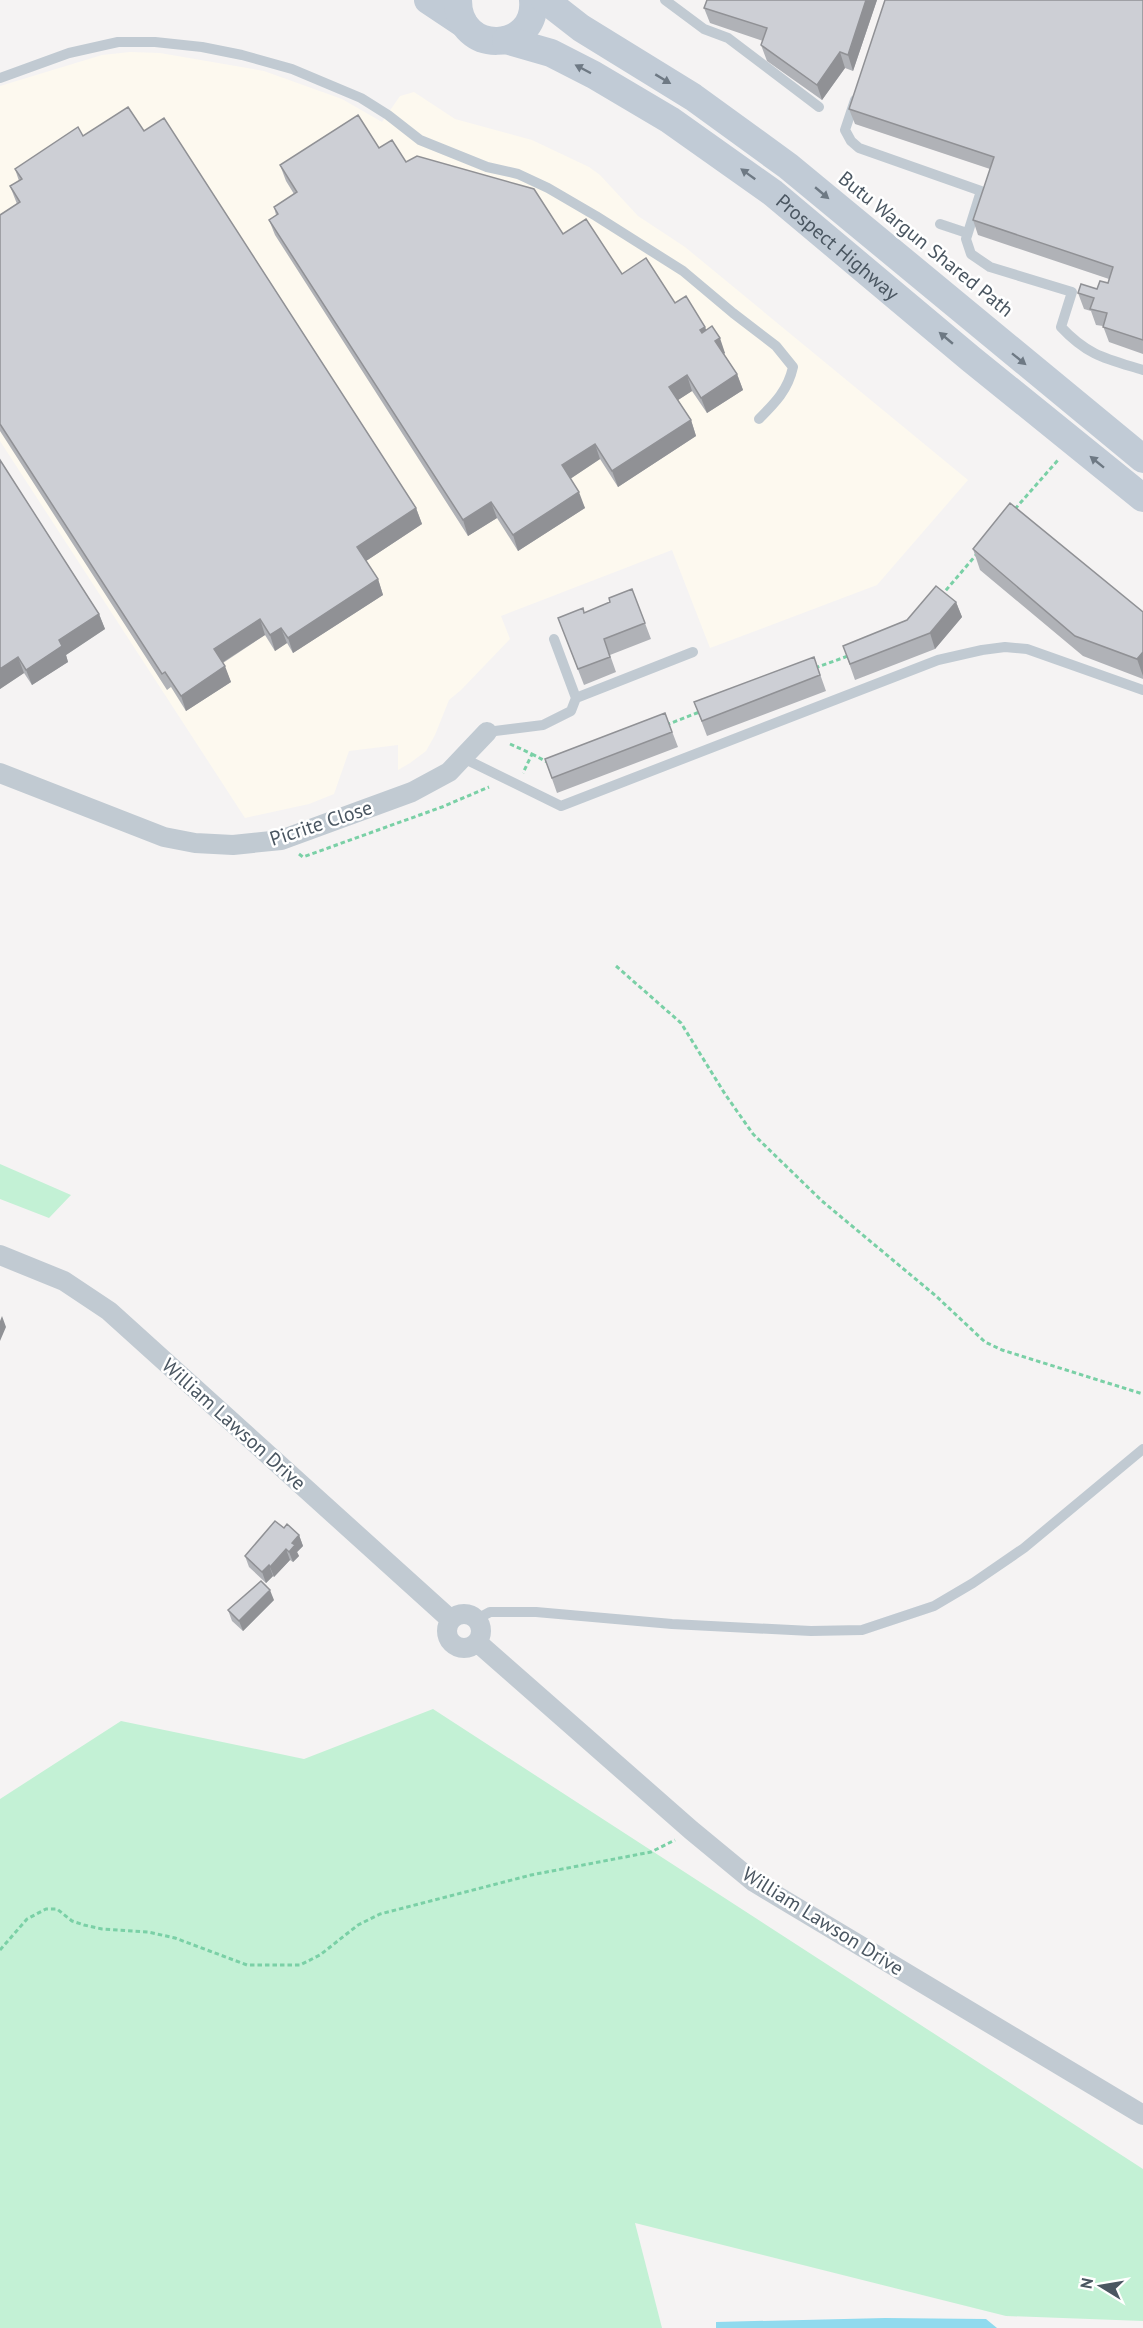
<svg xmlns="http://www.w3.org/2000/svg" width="1143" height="2328" font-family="'PT Sans',sans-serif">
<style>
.commercial{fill:#fdf9ef}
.green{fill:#c3f1d5}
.water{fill:#90daee}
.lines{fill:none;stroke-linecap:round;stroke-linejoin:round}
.path{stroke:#7ad0a6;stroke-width:3;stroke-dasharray:4.5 3;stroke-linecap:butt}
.service{stroke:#c1cad2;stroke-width:10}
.minor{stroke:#c1cad2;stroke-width:20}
.secondary{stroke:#c1cbd6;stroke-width:28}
.wall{fill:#b0b2b7}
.shaded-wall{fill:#909195}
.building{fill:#cdcfd5;stroke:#909195;stroke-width:1.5}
.oneway{fill:#6e7984}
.labels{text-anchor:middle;stroke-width:5;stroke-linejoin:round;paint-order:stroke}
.street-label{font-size:20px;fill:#4a5661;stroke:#fff}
</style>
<rect width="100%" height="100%" fill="#f5f3f3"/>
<path class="commercial" d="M130,52L160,53L264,71L342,99L382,122L400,96L414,92L455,119L532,140L589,167L600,175L638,216L685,247L968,480L877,585L710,648L672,550L501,616L510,639L461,690L449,700L435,735L426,751L410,763L398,770V745L349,751L334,794L309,804L245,818L0,441V86L102,55Z"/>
<path class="green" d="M0,1164L71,1195L49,1218L0,1199Z
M433,1709L1143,2169V2321L1006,2316L635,2223L662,2328H0V1799L121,1721L304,1759Z"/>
<path class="water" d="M885,2318L986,2319L997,2328H716V2322Z"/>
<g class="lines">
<path class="path" d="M1015,509L1058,460
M941,596L976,555
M815,668L848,656
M666,725L702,711
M510,744L532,754L523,773
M532,754L549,763
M299,854L303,857L442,807L489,787
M616,966L681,1023L725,1094L753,1134L822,1201L936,1296L985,1342L1002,1350L1143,1394
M0,1950L27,1919L46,1909H57L72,1921L84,1925L102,1929L148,1932L175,1938L247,1965H300L320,1955L358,1925L380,1914L531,1875L651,1852L675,1840"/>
<path class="service" d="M665,0L704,29L728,38L819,107
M0,78L69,53L118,42H155L202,47L242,55L292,69L361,98L388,115L420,140L487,167L518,174L548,188L596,216L683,271L733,313L776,346L793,367C788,390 775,403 759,419
M855,100L845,130L851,141L859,148L981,191L966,239L971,254L990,267L1072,292L1061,327C1088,356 1107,359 1143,370
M940,224L967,233
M554,639L576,698
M487,732L543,725L571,711L576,698L693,652
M463,758L561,806L938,660L982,650L1005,647L1027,649L1143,690
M477,1619L490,1612H536L672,1624L811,1631L862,1630L934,1606L973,1583L1024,1548L1143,1449"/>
<path class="minor" d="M0,773L164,837L195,843L233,845L281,840L412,792L449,772L487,732
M0,1255L64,1281L109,1311L451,1620
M447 1631a17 17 0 1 1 34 0a17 17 0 1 1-34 0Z
M477,1642L691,1830L754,1882L1143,2115"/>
<g class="secondary">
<path d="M428,0L464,24"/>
<path d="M458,0C458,57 538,52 533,0"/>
<path d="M545,0L581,28L693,97L788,166L1143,459"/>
<path id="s1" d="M506,40L551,53L594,75L670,120L773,193L971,359L1143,498"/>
</g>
</g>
<path class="wall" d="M707,0H877L853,71L845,68L822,100L767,61L761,45L763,41L710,23L704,8Z
M1143,0V354L1109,342L1103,326L1096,325L1091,311L1084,309L1078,293L1097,289L1108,283L1109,279L978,235L973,220L990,169L855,124L849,109Z
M144,131L416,508L422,524L366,561L378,579L383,595L293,653L287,643L275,651L265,635L223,663L231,682L186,711L171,687L167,690L0,431V215L17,204L10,186L19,181L15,169L83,136Z
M379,148L406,162L563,234L622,274L675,303L707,330L725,353L724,354L737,374L743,390L707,413L692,391L678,400L691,420L696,436L618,487L600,459L570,479L585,508L518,551L497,518L468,536L275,235L269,220L276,215L274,207L294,194L286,181L280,165Z
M0,460L99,614L105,629L66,655L68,662L32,685L24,673L0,689Z
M973,549L1143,612V679L1083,656L980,570Z
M632,589L651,639L610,655L616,672L584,685L558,618L584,613L610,602Z
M956,602L962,617L935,649L855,680L843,646Z
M814,657L826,691L707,736L694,702Z
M665,713L678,747L557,793L545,759Z
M284,1528L299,1535L303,1546L297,1552L299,1556L293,1562L290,1560L274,1577L273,1576L266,1583L249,1567L245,1556Z
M274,1600L243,1631L232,1621L228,1610Z"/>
<path class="shaded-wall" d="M866,0H877L853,71L848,55Z
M840,52L845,68L822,100L817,85Z
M705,327L711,342L700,330Z
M720,338L725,353L721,356L715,341Z
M737,374L743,390L707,413L701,398Z
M687,375L692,391L675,402L669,387Z
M691,420L696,436L618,487L612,471Z
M595,444L600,459L567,481L562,465Z
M579,492L585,508L518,551L513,535Z
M491,502L497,518L468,536L463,520Z
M416,508L422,524L363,563L357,547Z
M378,579L383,595L293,653L288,638Z
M956,602L962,617L935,649L930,633Z
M99,614L105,629L66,655L68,662L32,685L26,670L59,640Z
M260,619L265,635L220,664L214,649Z
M281,628L287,643L275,651L270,635Z
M1143,652V676L1137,659Z
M18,657L24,673L0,689V669Z
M225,666L231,682L186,711L181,696Z
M2,1316L6,1327L0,1341V1321Z
M299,1535L303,1546L297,1552L299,1556L293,1562L289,1552L292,1543Z
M286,1549L290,1560L274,1577L270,1567Z
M269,1565L273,1576L266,1583L262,1572Z
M270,1590L274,1600L243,1631L239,1621Z"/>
<path class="building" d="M707,0H866L848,55L840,52L817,85L761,45L767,28L704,8Z
M885,0H1143V340L1103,327L1107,313L1090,309L1094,298L1078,293L1081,284L1097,289L1100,281L1108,283L1113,267L973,220L994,157L849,109Z
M128,107L144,131L164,118L416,508L357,547L378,579L288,638L281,628L270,635L260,619L214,649L225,666L181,696L165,672L162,674L0,424V215L20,202L10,186L22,179L15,169L78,127L83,136Z
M358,115L379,148L392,140L406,162L417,156L534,189L563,234L586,219L622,274L646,258L675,303L686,296L705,327L700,330L702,333L712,326L720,338L715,341L737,374L701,398L687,375L669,387L691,420L612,471L595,444L562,465L579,492L513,535L491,502L463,520L269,220L278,214L274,207L297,192L280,165Z
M0,460L99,614L59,640L62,646L26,670L18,657L0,669Z
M1010,503L1143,612V652L1137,659L1075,636L973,549Z
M936,586L956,602L930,633L850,664L843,646L907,620Z
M632,589L645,623L604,639L610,657L578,669L558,618L583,608L584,613L610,602L609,598Z
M814,657L820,675L702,721L694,702Z
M665,713L672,732L552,778L545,759Z
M275,1521L284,1528L287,1524L299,1535L292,1543L295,1545L289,1552L286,1549L270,1567L269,1565L262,1572L245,1556Z
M261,1581L270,1590L239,1621L228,1610Z"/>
<defs><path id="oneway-solid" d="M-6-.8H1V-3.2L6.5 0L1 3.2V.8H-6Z" transform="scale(1.5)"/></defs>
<g class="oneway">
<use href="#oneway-solid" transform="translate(583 69) rotate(-152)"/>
<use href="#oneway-solid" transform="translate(663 79) rotate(31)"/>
<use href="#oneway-solid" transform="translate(748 174) rotate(-144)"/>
<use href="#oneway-solid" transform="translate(822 193) rotate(40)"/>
<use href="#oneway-solid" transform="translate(946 338) rotate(-140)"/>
<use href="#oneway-solid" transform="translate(1019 359) rotate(39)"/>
<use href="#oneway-solid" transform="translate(1097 462) rotate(-141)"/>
</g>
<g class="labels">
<g class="street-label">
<text transform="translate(926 244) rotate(39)" y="7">Butu Wargun Shared Path</text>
<text dy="7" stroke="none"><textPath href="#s1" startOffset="394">Prospect Highway</textPath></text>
<text transform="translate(321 823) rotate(-18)" y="7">Picrite Close</text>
<text transform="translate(234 1424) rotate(42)" y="7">William Lawson Drive</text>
<text transform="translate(823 1921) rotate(32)" y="7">William Lawson Drive</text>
</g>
</g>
<g transform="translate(1101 2286) rotate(281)" stroke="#ffffff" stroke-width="4.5" paint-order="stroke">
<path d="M0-4.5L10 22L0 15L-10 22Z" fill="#4a5661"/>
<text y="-9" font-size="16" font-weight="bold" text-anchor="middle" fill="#4a5661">N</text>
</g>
</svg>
